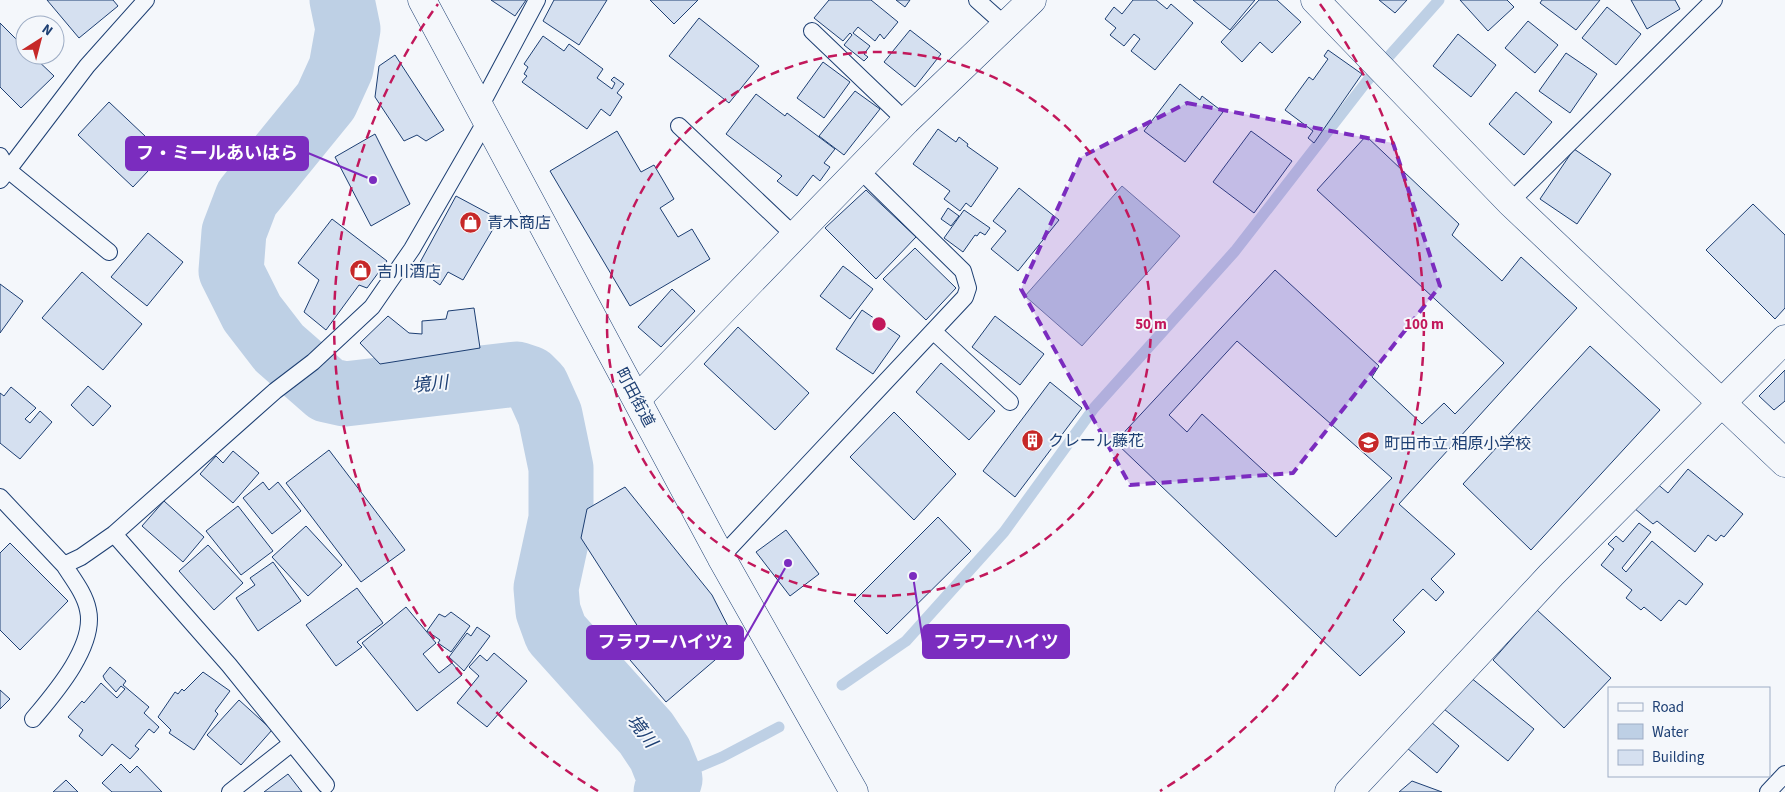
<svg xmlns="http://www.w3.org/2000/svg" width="1785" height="792" font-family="'Source Sans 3','Noto Sans JP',sans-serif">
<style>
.water{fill:#bed0e5;stroke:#687fa3}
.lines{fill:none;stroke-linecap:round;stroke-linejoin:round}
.stream{stroke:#bed0e5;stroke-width:11}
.river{stroke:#bed0e5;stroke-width:65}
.building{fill:#d5e0f0;stroke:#1d3f73;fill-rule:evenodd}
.lane-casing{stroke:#1d3f73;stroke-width:18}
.street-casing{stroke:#1d3f73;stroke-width:29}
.secondary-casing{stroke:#1d3f73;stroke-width:29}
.primary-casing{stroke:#1d3f73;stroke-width:29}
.lane{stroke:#f4f7fb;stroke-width:16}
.street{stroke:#f4f7fb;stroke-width:28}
.secondary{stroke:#f4f7fb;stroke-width:28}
.primary{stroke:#f4f7fb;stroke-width:28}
.marked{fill:#7b2cbf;fill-opacity:0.2;stroke:#7b2cbf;stroke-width:4;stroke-dasharray:10 6;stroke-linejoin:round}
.ring{fill:none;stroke:#c2185b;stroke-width:2.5;stroke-dasharray:9 6}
.labels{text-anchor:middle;stroke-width:4;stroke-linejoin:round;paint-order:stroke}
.poi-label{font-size:16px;fill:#1d3f73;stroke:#f4f7fb;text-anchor:start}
.street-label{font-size:16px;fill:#1d3f73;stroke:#f4f7fb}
.water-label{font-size:18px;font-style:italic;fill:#1d3f73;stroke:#f4f7fb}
.centre{fill:#c2185b;stroke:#f4f7fb;stroke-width:2.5}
.ring-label{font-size:15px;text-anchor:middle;font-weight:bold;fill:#c2185b;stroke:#f4f7fb;stroke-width:4;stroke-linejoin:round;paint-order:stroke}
.leader{fill:none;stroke:#7b2cbf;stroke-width:2}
.callout-dot{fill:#7b2cbf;stroke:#f4f7fb;stroke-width:2}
.callout{fill:#7b2cbf;stroke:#7b2cbf;stroke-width:2}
.callout-label{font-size:18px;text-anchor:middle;font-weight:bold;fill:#fff}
</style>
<rect width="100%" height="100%" fill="#f4f7fb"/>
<path class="water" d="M1122,186L1180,236L1082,346L1025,296Z"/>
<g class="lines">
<path class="stream" d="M842,685L906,641L1004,532L1094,408L1235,251L1367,81L1439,0
M670,779L722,757L779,727"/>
<path class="river" d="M342,0L348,29L341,68L326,101L247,198L234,232L231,271L252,313L279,348L327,390L345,394L517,374L529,378L537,386L550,415L561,468V519L546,588L548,611L556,633L646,733L660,754L670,779L666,792"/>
</g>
<path class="building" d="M47,0H113L118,6L79,38Z
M491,0H526L515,16Z
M554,0H607L579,45L543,21Z
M650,0H698L674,24Z
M829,0H871L898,22L884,39L880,34L875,41L858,27L853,33L870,46L864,54L868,57L864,61L844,45L852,35L850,33L843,41L814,18Z
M896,0H910L905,7Z
M1133,0H1156L1167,9L1171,4L1193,23L1155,70L1131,51L1140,39L1134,34L1124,46L1110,35L1116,28L1105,19L1114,7L1122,14Z
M1193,0H1255L1230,30Z
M1259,0H1277L1301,22L1272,53L1260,42L1242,62L1221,42Z
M1379,0H1407L1395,13Z
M1460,0H1507L1514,7L1488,31Z
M1542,0H1600L1576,30L1540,3Z
M1631,0H1675L1680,9L1647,29Z
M1607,7L1641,34L1616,65L1582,38Z
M699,18L759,66L729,103L669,56Z
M1528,21L1558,45L1535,73L1505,48Z
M0,23L25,48V55H32L54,76L21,108L0,87Z
M910,30L941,54L915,87L884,62Z
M1458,34L1496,65L1471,97L1433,66Z
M543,36L564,51L569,44L603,69L597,78L612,89L615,83L611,80L614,77L624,84L617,93L622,97L610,116L601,109L587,129L522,82L527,76L524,74L528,67L524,64Z
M1328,50L1362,74L1314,143L1308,138L1313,131L1285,110L1309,77L1313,80L1328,59L1324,56Z
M1566,53L1597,74L1570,113L1539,91Z
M395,55L444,130L426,141L417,135L404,141L375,97L379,66Z
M823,62L850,82L824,118L797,98Z
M1180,84L1200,100L1202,96L1223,112L1185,162L1144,131Z
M855,91L880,109L844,155L819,136Z
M1516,92L1552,122L1524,155L1489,124Z
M756,94L785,116L787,113L835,149L824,163L830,167L820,181L813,175L797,196L777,181L782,176L726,134Z
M109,102L164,154L133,187L78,135Z
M938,129L956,142L959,137L968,144L967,146L998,168L971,207L966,203L960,211L944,199L950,191L913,164Z
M617,131L641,172L654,165L674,199L660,208L678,237L692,229L710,259L630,306L550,171Z
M1251,131L1292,161L1254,213L1213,182Z
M375,134L410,204L371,226L335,157Z
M1366,136L1459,224L1452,235L1502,281L1521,257L1577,308L1399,504L1455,554L1431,579L1444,592L1436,601L1423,589L1393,620L1405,632L1360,676L1115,442L1275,270L1379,366L1372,377L1422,424L1444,403L1455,414L1504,363L1317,190ZM1237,341L1392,478L1336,537L1202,414L1187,432L1169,415Z
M1574,149L1611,174L1577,224L1540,199Z
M1019,188L1059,220L1018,271L991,249L1006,231L993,221Z
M866,190L916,237L876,279L825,228Z
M456,196L499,219L463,280L448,272L440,285L417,268Z
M1753,204L1785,235V308L1775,319L1706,250Z
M948,208L959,216L951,226L941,219Z
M964,210L990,228L985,235L980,232L977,236L975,235L963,252L944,238Z
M332,219L387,261L367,288L359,285L326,330L304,312L319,280L298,263Z
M148,233L183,262L147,306L111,277Z
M915,248L956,288L926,320L883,279Z
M843,266L873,289L850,319L820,296Z
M82,272L142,324L103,370L42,318Z
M0,284L23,301L0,333Z
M672,289L695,311L661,347L638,327Z
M474,308L480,348L380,364L360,343L388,316L409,333L422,334V321L446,319L448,311Z
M862,310L900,336L873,374L836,349Z
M995,316L1044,354L1020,385L972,347Z
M738,327L809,393L775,430L704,364Z
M1590,346L1660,410L1531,550L1463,484Z
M941,363L995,411L969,440L916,392Z
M1785,370V401L1774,410L1759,396Z
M1050,382L1082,408L1015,497L983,471Z
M88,386L111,406L93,426L71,405Z
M11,387L36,408L25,419L30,423L40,411L52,422L20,459L0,443V393L4,396Z
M894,412L956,474L914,520L850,457Z
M329,450L405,550L361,582L286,483Z
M233,451L259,473L233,503L200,474L216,456L223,463Z
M1688,469L1743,514L1724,537L1721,535L1716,541L1708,535L1695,552L1657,521L1653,524L1634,508L1655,482L1668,493Z
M263,482L269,490L278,482L301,511L272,534L243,498Z
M625,487L712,595L736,642L666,702L624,653L642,633L581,538L587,509Z
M164,501L204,537L183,562L142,526Z
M238,506L273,551L241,575L206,531Z
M938,517L971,551L887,634L854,601Z
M1639,523L1651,532L1622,568L1626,572L1652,541L1703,584L1686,605L1679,600L1661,621L1644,607L1641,610L1626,598L1632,590L1601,565L1614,549L1608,544L1616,536L1623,542Z
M306,526L342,565L308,596L272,557Z
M786,530L819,574L790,596L756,552Z
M10,543L68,601L20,650L0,630V553Z
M208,545L243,583L214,610L179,571Z
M273,562L301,601L258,631L236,598L255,585L250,578Z
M357,588L383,623L357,642L362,647L336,666L306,625Z
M406,607L436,643L423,654L439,673L452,663L462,675L417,711L362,643Z
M1537,610L1611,678L1564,728L1493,660Z
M451,612L470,626L451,652L438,643L440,640L427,631L439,614L445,617Z
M477,627L490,636L464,671L449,657L467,633L471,636Z
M494,653L527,681L487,727L457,703L479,676L469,667L480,655L487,661Z
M110,667L126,681L123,685L149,707L144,713L159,727L154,733L149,729L135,746L139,749L130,759L112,744L102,756L79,736L83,730L68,717L82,701L84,703L101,683L117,698L125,689L121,686L116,692L105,680L103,676Z
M203,672L230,691L215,711L218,714L194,750L169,733L171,730L158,717L175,692L178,694L182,689L184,691Z
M1470,677L1534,729L1508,761L1444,709Z
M0,690L10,699L0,709Z
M239,700L272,730L241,765L207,735Z
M1431,722L1459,746L1437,773L1407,748Z
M121,764L130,773L137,766L162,792H112L102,783Z
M288,774L302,792H264Z
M66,780L78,792H53Z
M1412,781L1442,792H1399Z"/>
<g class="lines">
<defs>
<path id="lane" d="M977,0L1006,26
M812,31L906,121
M480,107L537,0
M679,126L795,236
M0,156L8,170L0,180
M1510,202L1714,0
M109,252L8,170L87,66L146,0
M933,331L1010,402
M0,497L64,565L81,557L114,534L275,391L313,362L372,307L412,249L487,119
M114,534L229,665L326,785
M721,557L965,297L968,288L963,271L859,169
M33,719C54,694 96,646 88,610C85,594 73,579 64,565
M230,792L292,743
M1768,792L1785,774"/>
<path id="street" d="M637,399L906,121L1032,0
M1349,792L1551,575L1785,339"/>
<path id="secondary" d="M1315,0L1510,202L1785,463"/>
<path id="primary" d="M422,0L721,557L854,792"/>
</defs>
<use href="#lane" class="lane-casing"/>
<use href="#street" class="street-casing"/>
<use href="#secondary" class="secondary-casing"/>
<use href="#primary" class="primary-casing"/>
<use href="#lane" class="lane"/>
<use href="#street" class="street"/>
<use href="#secondary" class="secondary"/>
<use href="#primary" class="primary"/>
</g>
<path class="marked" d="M1187,103L1393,143L1440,286L1293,473L1130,485L1021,289L1081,157Z"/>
<g class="ring">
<circle cx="879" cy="324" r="272"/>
<path d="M598 791A545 545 0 0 1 438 4M1320 4A545 545 0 0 1 1160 791"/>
</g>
<defs>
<symbol id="shop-disc" viewBox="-11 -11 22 22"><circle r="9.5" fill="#c62828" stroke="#f4f7fb"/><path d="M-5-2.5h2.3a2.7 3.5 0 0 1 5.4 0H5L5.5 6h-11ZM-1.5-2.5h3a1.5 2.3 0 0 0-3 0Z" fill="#fff"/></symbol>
<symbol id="building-disc" viewBox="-11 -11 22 22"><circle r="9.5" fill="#c62828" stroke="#f4f7fb"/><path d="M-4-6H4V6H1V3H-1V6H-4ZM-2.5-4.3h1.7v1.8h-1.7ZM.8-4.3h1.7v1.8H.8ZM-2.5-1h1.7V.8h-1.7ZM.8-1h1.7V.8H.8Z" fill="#fff"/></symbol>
<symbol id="school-disc" viewBox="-11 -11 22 22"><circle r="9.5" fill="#c62828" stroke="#f4f7fb"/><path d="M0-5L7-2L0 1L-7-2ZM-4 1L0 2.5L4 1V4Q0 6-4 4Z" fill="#fff"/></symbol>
</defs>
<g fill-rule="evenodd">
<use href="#shop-disc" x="458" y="210" width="25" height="25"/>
<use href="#shop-disc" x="348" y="258" width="25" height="25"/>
<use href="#building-disc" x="1020" y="428" width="25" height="25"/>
<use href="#school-disc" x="1356" y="430" width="25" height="25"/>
</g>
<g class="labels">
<g class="poi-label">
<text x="487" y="228">青木商店</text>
<text x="377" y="277">吉川酒店</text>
<text x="1048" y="446">クレール藤花</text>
<text x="1384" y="449">町田市立 相原小学校</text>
</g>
<g class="street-label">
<text transform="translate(636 397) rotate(62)" y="6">町田街道</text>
</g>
<g class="water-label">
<text transform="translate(430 384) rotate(-6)" y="6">境川</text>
<text transform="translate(642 731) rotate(52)" y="6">境川</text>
</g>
</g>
<circle cx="879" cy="324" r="8" class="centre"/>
<g class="ring-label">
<text x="1151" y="329">50 m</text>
<text x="1424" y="329">100 m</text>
</g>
<path class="leader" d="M373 180L308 153M913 576L923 642M788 563L743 642"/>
<g class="callout-dot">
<circle cx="373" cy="180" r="5"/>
<circle cx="913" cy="576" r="5"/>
<circle cx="788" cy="563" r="5"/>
</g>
<g class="callout">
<rect x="126" y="137" width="182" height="33" rx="5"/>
<rect x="923" y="625" width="146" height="33" rx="5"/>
<rect x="587" y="626" width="156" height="33" rx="5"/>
</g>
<g class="callout-label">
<text x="217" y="159">フ・ミールあいはら</text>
<text x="996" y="648">フラワーハイツ</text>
<text x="665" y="648">フラワーハイツ2</text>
</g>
<rect x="1608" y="687" width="162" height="90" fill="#f4f7fb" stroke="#9eadc5"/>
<rect x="1618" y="703" width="25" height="8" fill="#f4f7fb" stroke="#9eadc5"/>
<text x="1652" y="712" font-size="15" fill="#1d3f73">Road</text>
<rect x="1618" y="724" width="25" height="15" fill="#bed0e5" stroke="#9eadc5"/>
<text x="1652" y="737" font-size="15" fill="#1d3f73">Water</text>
<rect x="1618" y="750" width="25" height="15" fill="#d5e0f0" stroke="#9eadc5"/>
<text x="1652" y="762" font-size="15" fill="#1d3f73">Building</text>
<g transform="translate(40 40) rotate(36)"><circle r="24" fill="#f4f7fb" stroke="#9eadc5"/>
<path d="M0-4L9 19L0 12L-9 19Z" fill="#c62828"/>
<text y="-8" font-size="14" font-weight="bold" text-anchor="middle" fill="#1d3f73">N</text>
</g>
</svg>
